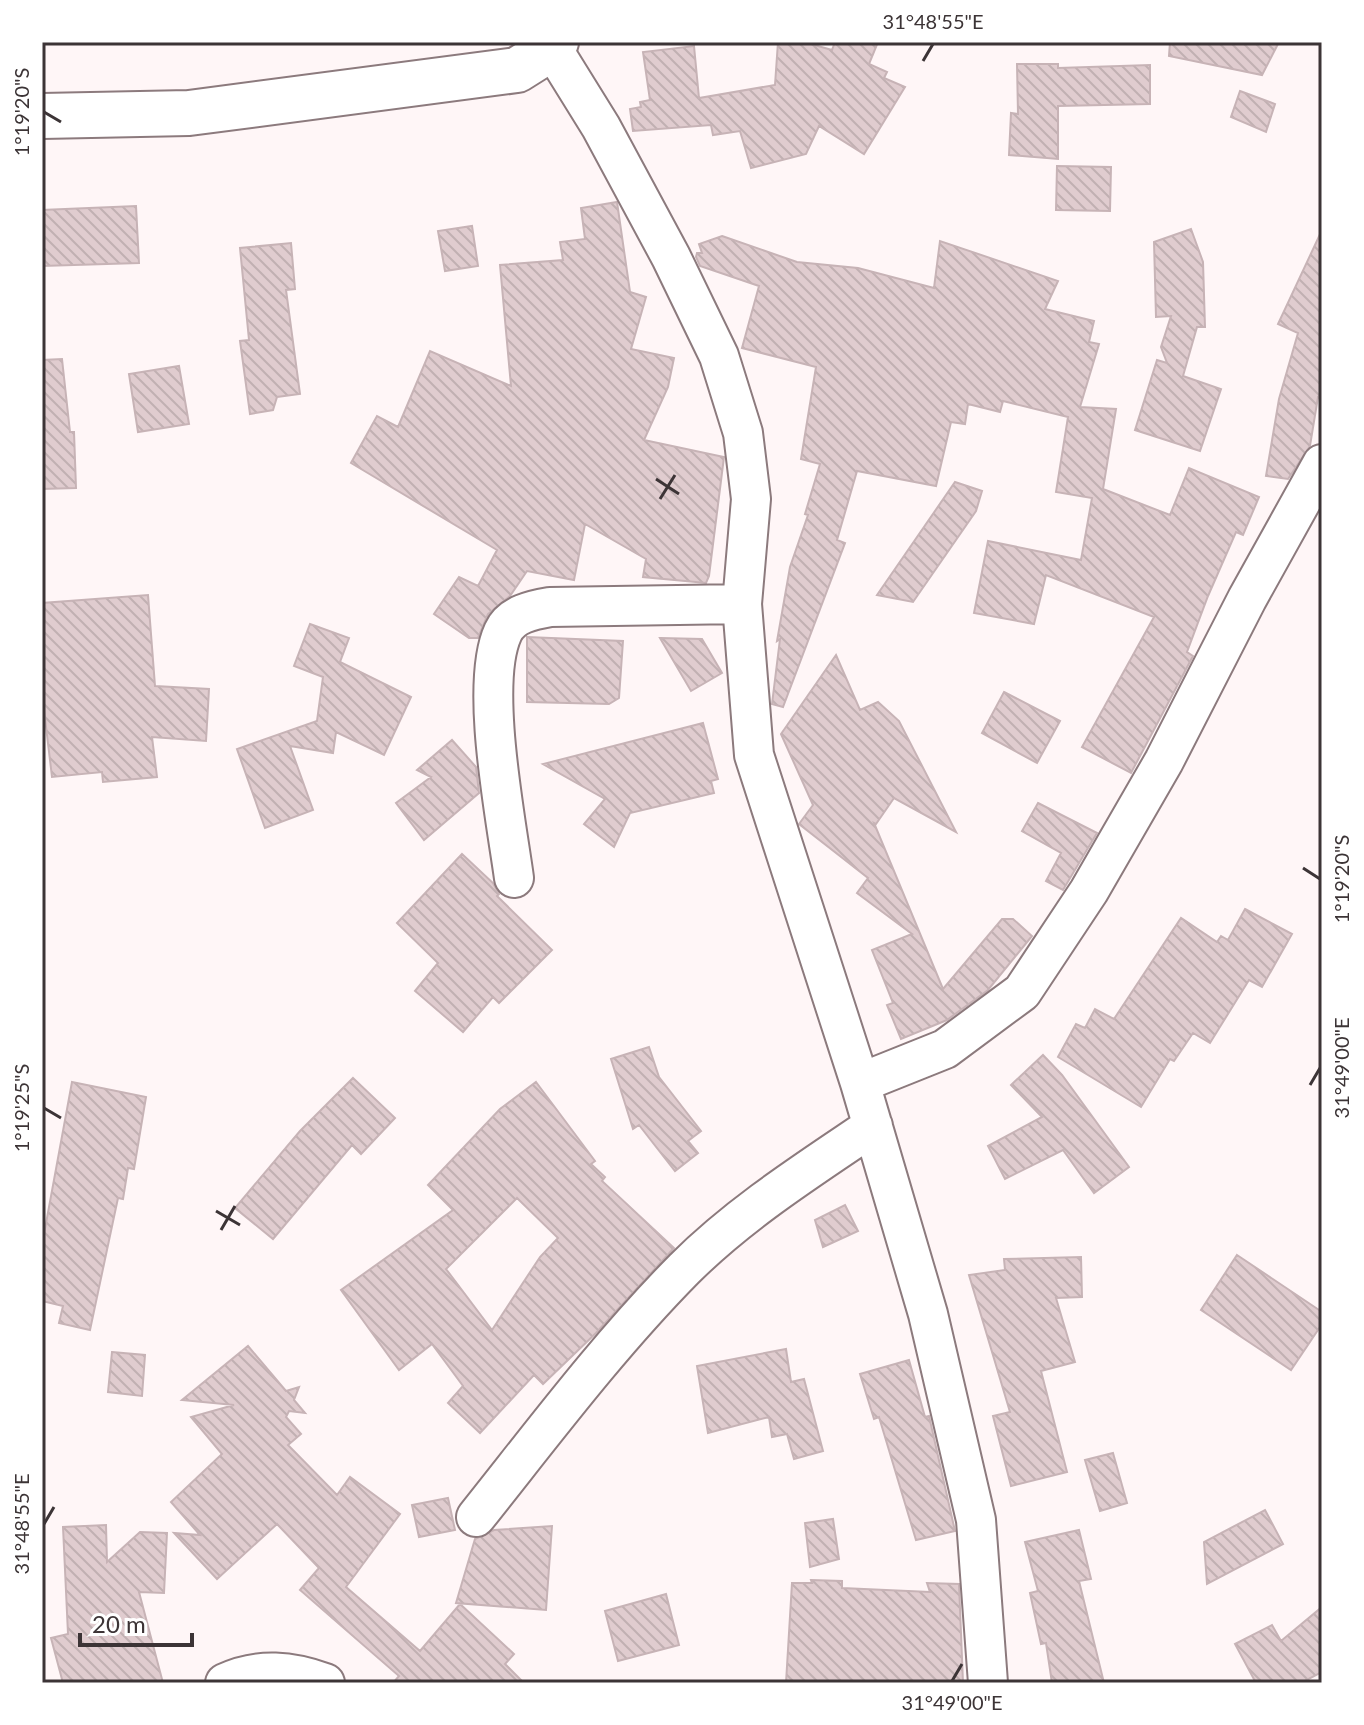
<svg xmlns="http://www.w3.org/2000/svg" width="1364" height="1725" font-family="Lato,sans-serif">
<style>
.building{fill:url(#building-back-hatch);stroke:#c7b3b6;stroke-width:2;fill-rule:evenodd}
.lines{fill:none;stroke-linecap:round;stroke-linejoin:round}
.street-casing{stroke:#8c7a7d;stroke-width:42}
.secondary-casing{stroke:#8c7a7d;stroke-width:48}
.street{stroke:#fff;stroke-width:38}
.secondary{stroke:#fff;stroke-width:44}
.ticks{fill:none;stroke:#3c3436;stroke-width:3}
.neatline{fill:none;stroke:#3c3436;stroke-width:3}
.ticks-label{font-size:20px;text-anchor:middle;fill:#3c3436}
</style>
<defs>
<pattern id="building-back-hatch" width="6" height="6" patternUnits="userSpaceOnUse" patternTransform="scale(2)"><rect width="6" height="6" fill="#e0cccf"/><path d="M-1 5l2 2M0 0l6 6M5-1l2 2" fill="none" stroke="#c1b0b2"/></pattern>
</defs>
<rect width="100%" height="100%" fill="#fff6f7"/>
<path class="building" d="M778,42H804L832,50L835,42H878L869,64L887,72L884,78L905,87L864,154L819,126L806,154L751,168L740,131L713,135L711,125L633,131L630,109L641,107L640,102L650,100L643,52L694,46L699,98L775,85Z
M1170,42H1279L1262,75L1169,56Z
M1017,64H1058V68L1150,65V104L1058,106V159L1009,155L1011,113L1018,114Z
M1240,91L1275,104L1266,132L1231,117Z
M1057,166L1111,167L1110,211L1056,210Z
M617,202L630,292L646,297L631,349L674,358L668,387L644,440L724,457L709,576L706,583L643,577L646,559L585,524L574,580L527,571L510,596L488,614L478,638H469L434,614L459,577L478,586L497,550L351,463L377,416L398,427L430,351L511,386L500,265L563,260L560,242L585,239L581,208Z
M136,206L139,263L42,266V210Z
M472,226L478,266L445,271L438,231Z
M1191,229L1203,262L1205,327H1197L1183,376L1221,389L1200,451L1135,430L1157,360L1167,363L1161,347L1171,316L1156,317L1154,242Z
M1322,230V398L1318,397L1310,446L1288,479L1266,476L1279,399L1298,333L1278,324Z
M722,236L797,262L858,268L934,288L940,241L1058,281L1045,309L1094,321L1089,342L1099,344L1080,407L1116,409L1103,489L1170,515L1189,468L1259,497L1243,535L1236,532L1208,596L1187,652L1193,656L1131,773L1082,747L1154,617L1046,575L1034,624L974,613L988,541L1081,560L1092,498L1056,492L1068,417L1003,401L1000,412L968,404L965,424L951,422L936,486L857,471L837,540L845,543L783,707L772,704L780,639L777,641L790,567L808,515L805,514L820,464L801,459L816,367L742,348L759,286L700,266L696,257L697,253H702L699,244Z
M291,243L295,289L286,290L300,394L277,397L273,410L250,414L240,341L249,340L240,248Z
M62,359L70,432H74L76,488L42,489V360Z
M179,366L189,424L138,432L129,374Z
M955,482L982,491L976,511L913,602L877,595Z
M148,595L155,686L209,689L206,741L152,737L157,777L103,782L102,772L52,777L42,693V603Z
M310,624L349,638L340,662L411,697L384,755L336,732L333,753L290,746L313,810L265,828L237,749L317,721L323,677L294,666Z
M527,637L623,641L619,698L609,704L527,702Z
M660,638L702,639L722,673L691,691Z
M836,655L860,710L878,702L899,721L956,832L894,798L876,824L874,823L943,989L1002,919H1013L1032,936L988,990L947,1020L901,1039L887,1005L893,1003L872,950L912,934L857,893L868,878L799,824L813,805L781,734Z
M1004,692L1060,721L1037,763L982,733Z
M703,723L718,779L711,781L714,793L630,813L614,847L584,824L605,799L543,764Z
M452,740L476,767L479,793L424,840L396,803L431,777L417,770Z
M1038,803L1097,833L1063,890L1046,881L1061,853L1022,831Z
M462,854L493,883L499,894L497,896L552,950L499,1003L493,997L463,1032L415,991L438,963L397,923Z
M1245,909L1292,934L1262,987L1249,980L1210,1043L1193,1033L1174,1061L1170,1059L1141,1107L1058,1057L1076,1024L1085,1028L1095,1009L1114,1019L1181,918L1217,942L1221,936L1228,940Z
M649,1047L659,1077L701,1131L688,1141L698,1153L675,1171L639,1125L633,1129L611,1059Z
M1043,1055L1062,1075L1129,1167L1094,1193L1063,1150L1005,1179L988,1146L1042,1117L1011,1085Z
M353,1078L395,1118L361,1154L352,1145L273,1239L235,1208L300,1131Z
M72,1082L146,1097L134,1169L128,1168L123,1199L118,1198L90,1330L59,1323L63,1306L42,1301V1245Z
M536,1082L595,1161L591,1164L605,1177L602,1181L674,1248L596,1333L543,1384L534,1375L480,1433L448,1403L463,1386L432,1344L399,1370L341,1290L453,1210L428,1185L500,1109ZM517,1198L558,1238L540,1257L492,1330L446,1269Z
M845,1205L858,1231L823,1247L815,1220Z
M1237,1255L1322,1312V1324L1291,1370L1201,1310Z
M1081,1257L1082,1297L1056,1298L1075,1362L1041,1371L1067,1472L1011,1486L993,1416L1010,1412L969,1275L1005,1270L1004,1259Z
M248,1346L286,1391L299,1387L294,1400L305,1413L289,1411L286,1417L301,1434L288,1445L337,1495L350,1477L400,1514L346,1587L420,1651L460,1604L514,1654L505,1664L524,1683H393L399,1676L300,1590L319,1568L277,1524L217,1579L174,1533L200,1535L171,1502L222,1454L191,1417L234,1405L182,1400Z
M786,1349L791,1382L804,1379L823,1451L794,1459L787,1434L772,1437L769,1417L708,1433L697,1366Z
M112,1352L145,1355L142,1396L108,1392Z
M909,1360L925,1417L929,1416L955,1531L916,1540L879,1417L874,1419L860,1374Z
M1113,1453L1127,1503L1100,1511L1085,1460Z
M448,1498L455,1530L419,1537L412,1505Z
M1265,1510L1283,1544L1207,1584L1204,1542Z
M833,1519L839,1559L810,1567L805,1523Z
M106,1525L107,1562L140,1532L167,1533L164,1593L139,1592L163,1683H63L51,1638L68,1634L63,1527Z
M552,1526L546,1610L456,1603L475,1539L494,1530Z
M1079,1530L1091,1579L1079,1581L1104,1683H1052L1046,1643L1041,1644L1030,1593L1038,1591L1025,1542Z
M811,1580L842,1581V1588L930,1592L927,1583L959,1584L963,1683H786L792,1583H812Z
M666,1594L679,1645L618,1661L605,1611Z
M1322,1607V1672L1301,1683H1256L1235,1644L1272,1625L1281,1641Z"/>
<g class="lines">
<defs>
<path id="street" d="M552,48L601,127L671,257L719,356L743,433L751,499L742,604L754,755L860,1083L928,1314L976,1520L988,1683
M514,878C506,819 479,684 503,632C511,614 533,610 550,607L742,604
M860,1083L945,1049L1022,992L1089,891L1164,761L1247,599L1322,464
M476,1517C543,1433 608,1346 684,1269C740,1213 808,1170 873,1126
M225,1683C259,1667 292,1671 325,1683"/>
<path id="secondary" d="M42,116L189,113L517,70L552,48L556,42"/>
</defs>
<use href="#street" class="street-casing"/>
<use href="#secondary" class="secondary-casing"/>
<use href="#street" class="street"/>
<use href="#secondary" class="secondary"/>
</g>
<path class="ticks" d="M923,61L933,44M44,112L61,122M656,479L679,494M660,499L675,475M1303,868L1320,879M1310,1085L1320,1068M44,1108L61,1118M216,1211L240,1225M221,1230L235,1206M44,1524L54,1507M952,1681L962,1664"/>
<rect width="1364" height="1725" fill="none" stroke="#ffffff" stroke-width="88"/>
<path d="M80 1633v12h112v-12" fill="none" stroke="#3c3436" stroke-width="4"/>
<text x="92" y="1633" font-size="24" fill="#3c3436" stroke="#ffffff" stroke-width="6" paint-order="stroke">20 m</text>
<rect x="44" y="44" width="1276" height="1637" class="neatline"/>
<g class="ticks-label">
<text x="933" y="29">31°48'55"E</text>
<text transform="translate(22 112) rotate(-90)" y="7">1°19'20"S</text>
<text transform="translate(1342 879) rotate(-90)" y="7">1°19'20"S</text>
<text transform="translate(1342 1068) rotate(-90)" y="7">31°49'00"E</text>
<text transform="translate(22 1108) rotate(-90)" y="7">1°19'25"S</text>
<text transform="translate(22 1524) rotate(-90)" y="7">31°48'55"E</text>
<text x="952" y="1710">31°49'00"E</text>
</g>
</svg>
